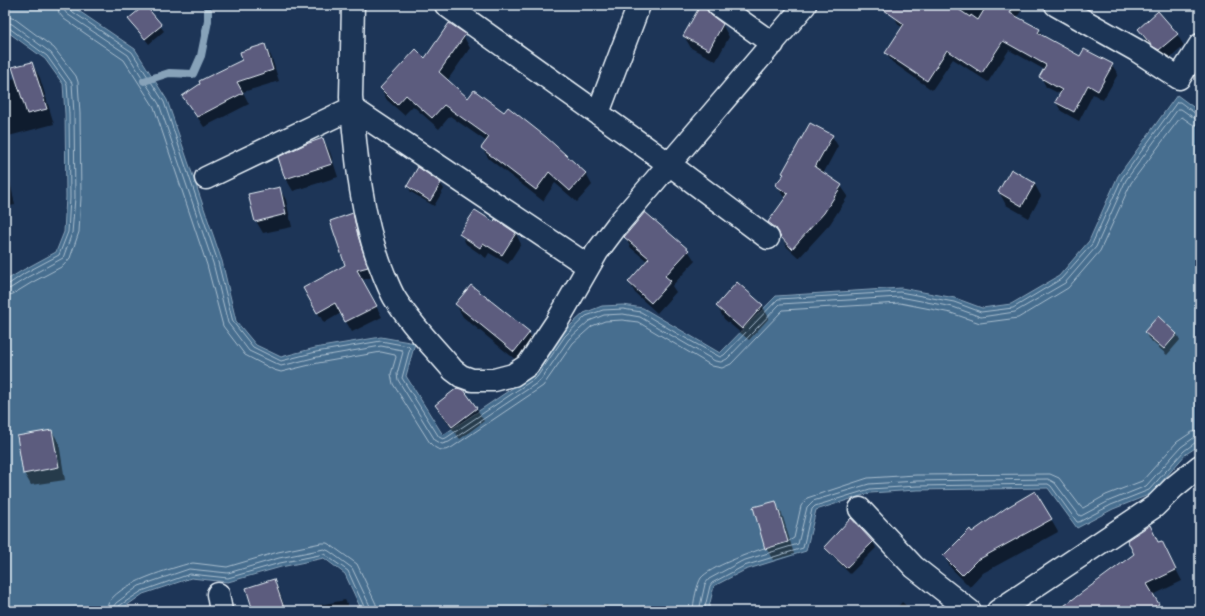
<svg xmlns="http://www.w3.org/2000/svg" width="1205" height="616" font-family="Kalam,sans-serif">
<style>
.water{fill:#476e8f;stroke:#87a2b9}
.shadow{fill:#0007}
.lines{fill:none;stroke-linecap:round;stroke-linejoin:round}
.shore{stroke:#a8bdce;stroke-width:1}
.stream{stroke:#87a2b9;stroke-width:8}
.building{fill:#5b5b7e;stroke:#e8f1f8}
.minor-casing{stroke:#e8f1f8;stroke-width:25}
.minor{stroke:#1d3557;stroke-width:22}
</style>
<rect width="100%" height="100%" fill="#1d3557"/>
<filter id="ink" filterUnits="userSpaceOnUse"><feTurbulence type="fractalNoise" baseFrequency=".025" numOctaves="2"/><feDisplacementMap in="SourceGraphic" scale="8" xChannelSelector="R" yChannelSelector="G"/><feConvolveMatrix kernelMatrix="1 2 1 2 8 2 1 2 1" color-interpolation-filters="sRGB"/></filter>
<g filter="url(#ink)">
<path class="water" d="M5,5H70L135,49L167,100L222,261L236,321L256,345L281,357L315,348L381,337L415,343L406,376L443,435L535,373L562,333L584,313L602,306L623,305L643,308L720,353L776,296L901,288L955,298L982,308L1011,304L1059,276L1089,241L1118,176L1177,95L1200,112V445L1186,454L1151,494L1113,509L1077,528L1048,488L917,490L870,493L816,510L806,551L745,570L714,586L708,611H362L345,574L324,558L281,567L228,582L191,578L143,594L119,611H5V281L23,270L56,252L64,232L66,197L65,114L63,84L45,59L5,30Z"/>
<path class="shadow" d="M144,5H153L147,9L164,31L149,44L129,19L145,6Z
M288,5H294L291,8Z
M701,5H724L714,11L712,17L722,24L729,37L716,61L691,48L684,36Z
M728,5H746L742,13Z
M900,5H1024L1017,18L1039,29L1043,37L1081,57L1112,65L1118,74L1103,100L1093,94L1079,121L1061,111L1056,102L1060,94L1046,87L1041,77L1045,70L1009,50L988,82L953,59L932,90L892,62L886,53L903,28L899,25L893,15Z
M1139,29L1177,34L1184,46L1166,62L1160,58L1146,41Z
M464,37L470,48L447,81L468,99L504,113L546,137L586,174L592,185L577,202L555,183L543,201L489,159L482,148L487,142L450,116L439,129L413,106L404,115L387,100L381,89L425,59Z
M265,46L271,56L279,81L243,92L249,104L204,127L190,106L243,61Z
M32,63L40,78L54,124L5,137V80L17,78Z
M832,136L838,146L823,174L841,186L848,196L830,224L799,258L787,247L782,238L775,233L769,222L786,198L783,196L777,185Z
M323,139L330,152L338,177L293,191L286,179L279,158Z
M5,158L15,205L5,207Z
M440,183L444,189L434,206L411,192L408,186Z
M1034,183L1041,196L1029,218L1006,205L999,192Z
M279,188L286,200L292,227L263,233L256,221Z
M352,214L358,224L363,247L373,277L362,280L382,317L352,332L341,313L324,323L304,289L346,265Z
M496,220L516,234L521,244L508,264L489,253L486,258L466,244L461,234L494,223Z
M625,237L688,250L695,261L672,286L676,292L657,313L635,293L629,282L647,261L631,248Z
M471,286L529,333L536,345L521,364L463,317L456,304Z
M762,305L769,318L749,340L724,319L717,306Z
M1145,332L1177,334L1180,340L1167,355L1148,338Z
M463,391L477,409L484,421L460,439L443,417L436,405Z
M52,431L59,443L65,480L31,485L24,473Z
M1035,492L1058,532L983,573L970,587L951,568L944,556L972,533Z
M775,502L782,514L794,554L773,560L766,548Z
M851,520L873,542L876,548L850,574L829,553L825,547Z
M1162,542L1182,581L1153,595L1162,611H1057L1064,604L1066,606Z
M273,580L279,590L286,611H254Z
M345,600L351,611H289Z
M902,602L912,611H894Z
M548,604L552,611H522V609Z"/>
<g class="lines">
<path class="shore" d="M57,5L59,13L64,19L124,60L154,107L207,265L223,326L245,355L274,370L281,372L318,363L381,352L395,355L396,357L391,374L393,384L430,443C436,450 443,452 451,448L543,386L573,343L592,326L605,321L622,320L638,322L712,366L722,368L731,364L783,310L900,303L951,313L980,323L1018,318L1068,288L1100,251L1131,183L1180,118L1182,117L1192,124L1200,126
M63,5L64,10L67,14L128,55L159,104L213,263L228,323L249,351L281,366L317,357L381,346L402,350L403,352L397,374L398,380L435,440L442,444L449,442L540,381L569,339L589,321L604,315L623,314L640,317L715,361L721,362L727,359L780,304L900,297L953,307L981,317L1015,312L1065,283L1096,247L1126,180L1178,109H1181L1194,118L1200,120
M68,5L70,10L132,52L164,102L218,262L233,322L253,347L281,361L316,352L381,341L408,346L410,348L402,378L439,437L443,439L446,438L537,377L565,336L586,316L603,310L623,309L641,312L678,334L720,357L724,355L778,299L900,292L954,302L981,312L1013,308L1061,279L1092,244L1122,178L1177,102H1180L1196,114H1200
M5,16L15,19L54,48L76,76L78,82L80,114L81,197L79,232L70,258L63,266L31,283L13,294L5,296
M5,22L12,24L51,53L72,83L74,114L75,198L72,233L63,258L28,277L11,288L5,290
M5,27L9,28L47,56L67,84L69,114L70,198L68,232L59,255L25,273L9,284L5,285
M789,541L794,538L801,506L807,498L868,478L916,475L1050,474L1059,478L1081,507L1083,508L1106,495L1142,481L1177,442L1192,432L1200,431
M106,611C107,586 167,570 187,564L193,563L227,567L278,552L321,543H327L332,546L357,564L376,604L377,611
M112,611L113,607L116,603L139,586L189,569L228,573L279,558L324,549L329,551L352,568L370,606L371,611
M117,611L119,606L142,591L190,574L228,578L280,563L324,554L348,571L366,611
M693,611C693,603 697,584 701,578C710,567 750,553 764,548
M699,611L705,584L709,579L742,561L798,544L807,507L813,501L869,484L917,481L1048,479L1055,483L1079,515L1081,516L1109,501L1146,486L1181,447L1195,437H1200
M704,611L710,586L712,583L744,566L803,548L812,509L815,506L870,489L917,486L1048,484L1051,486L1077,522H1079L1111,505L1149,490L1184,451L1196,442H1200"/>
<path class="stream" d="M144,81L169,73L193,74L201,56L208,21V5"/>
</g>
<path class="building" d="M145,5L162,25L145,39L128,19Z
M877,5H952L970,17L971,15L978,20L987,5H1014L1010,13L1040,29L1038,33L1080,56L1084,49L1113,64L1098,91L1088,85L1074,112L1055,102L1062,90L1039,77L1046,65L1003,41L982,73L947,50L927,81L885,53L904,24Z
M700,6L706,9L711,15L723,24L709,50L683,36Z
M1158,11L1178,34L1159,50L1152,46L1138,29Z
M449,23L466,34L439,72L468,98L474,90L504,112L508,107L546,137L586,173L570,191L549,172L536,190L481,148L489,137L444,105L432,118L406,95L397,105L380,88L416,49L425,58Z
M265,44L273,70L237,82L243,93L197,117L182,96L200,84L199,81L242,60L240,52Z
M32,62L47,109L27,114L12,67Z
M810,123L833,135L815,167L842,185L824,213L792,249L780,236L779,233L776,228L768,222L788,194L775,185L784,174L782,173Z
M323,138L332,164L285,179L278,157L306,144Z
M418,167L441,183L430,201L407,186Z
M1011,169L1035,183L1022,206L998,192Z
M280,187L286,214L255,222L248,194Z
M475,210L494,222L495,219L516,233L502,255L483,243L480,248L459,234Z
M645,212L689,250L665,276L671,281L651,303L628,282L649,258L624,237Z
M353,213L358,236L368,267L357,270L377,306L345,322L335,303L317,313L303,288L345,265L330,221Z
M737,282L763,305L742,329L716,306Z
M471,285L530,332L514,352L455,304Z
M1158,316L1177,334L1164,349L1144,332Z
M457,388L464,390L477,408L452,427L435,405Z
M52,430L59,467L23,474L17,436Z
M1035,491L1052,519L976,561L962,575L943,556L970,529L972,532L1006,508Z
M776,501L788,542L765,549L753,507Z
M851,518L873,542L846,568L824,547Z
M1150,525L1158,542L1162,541L1176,570L1147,584L1159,604L1148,611H1057L1134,554L1127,540Z
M274,579L285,611H253L246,588Z"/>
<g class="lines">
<defs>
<path id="minor" d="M353,5L351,97C356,156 361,220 384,275C387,282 390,290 394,297C410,324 433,346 453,370L461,376L472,380H494L513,375L528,365L558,320L597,252L618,224L805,5
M446,5L669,164L768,238
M718,5L773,44
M1056,5L1136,50L1179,78L1200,45
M598,113L639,5
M206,178L352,108L588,266
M860,509L914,567L970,611
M218,594L221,611
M998,611L1155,506L1174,487L1200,466"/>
</defs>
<use href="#minor" class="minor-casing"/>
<use href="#minor" class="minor"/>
</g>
</g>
<rect width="1205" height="616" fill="none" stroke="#1d3557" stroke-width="20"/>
<rect x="10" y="10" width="1185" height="596" fill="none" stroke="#e8f1f8" stroke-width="1.5" filter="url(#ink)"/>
</svg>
